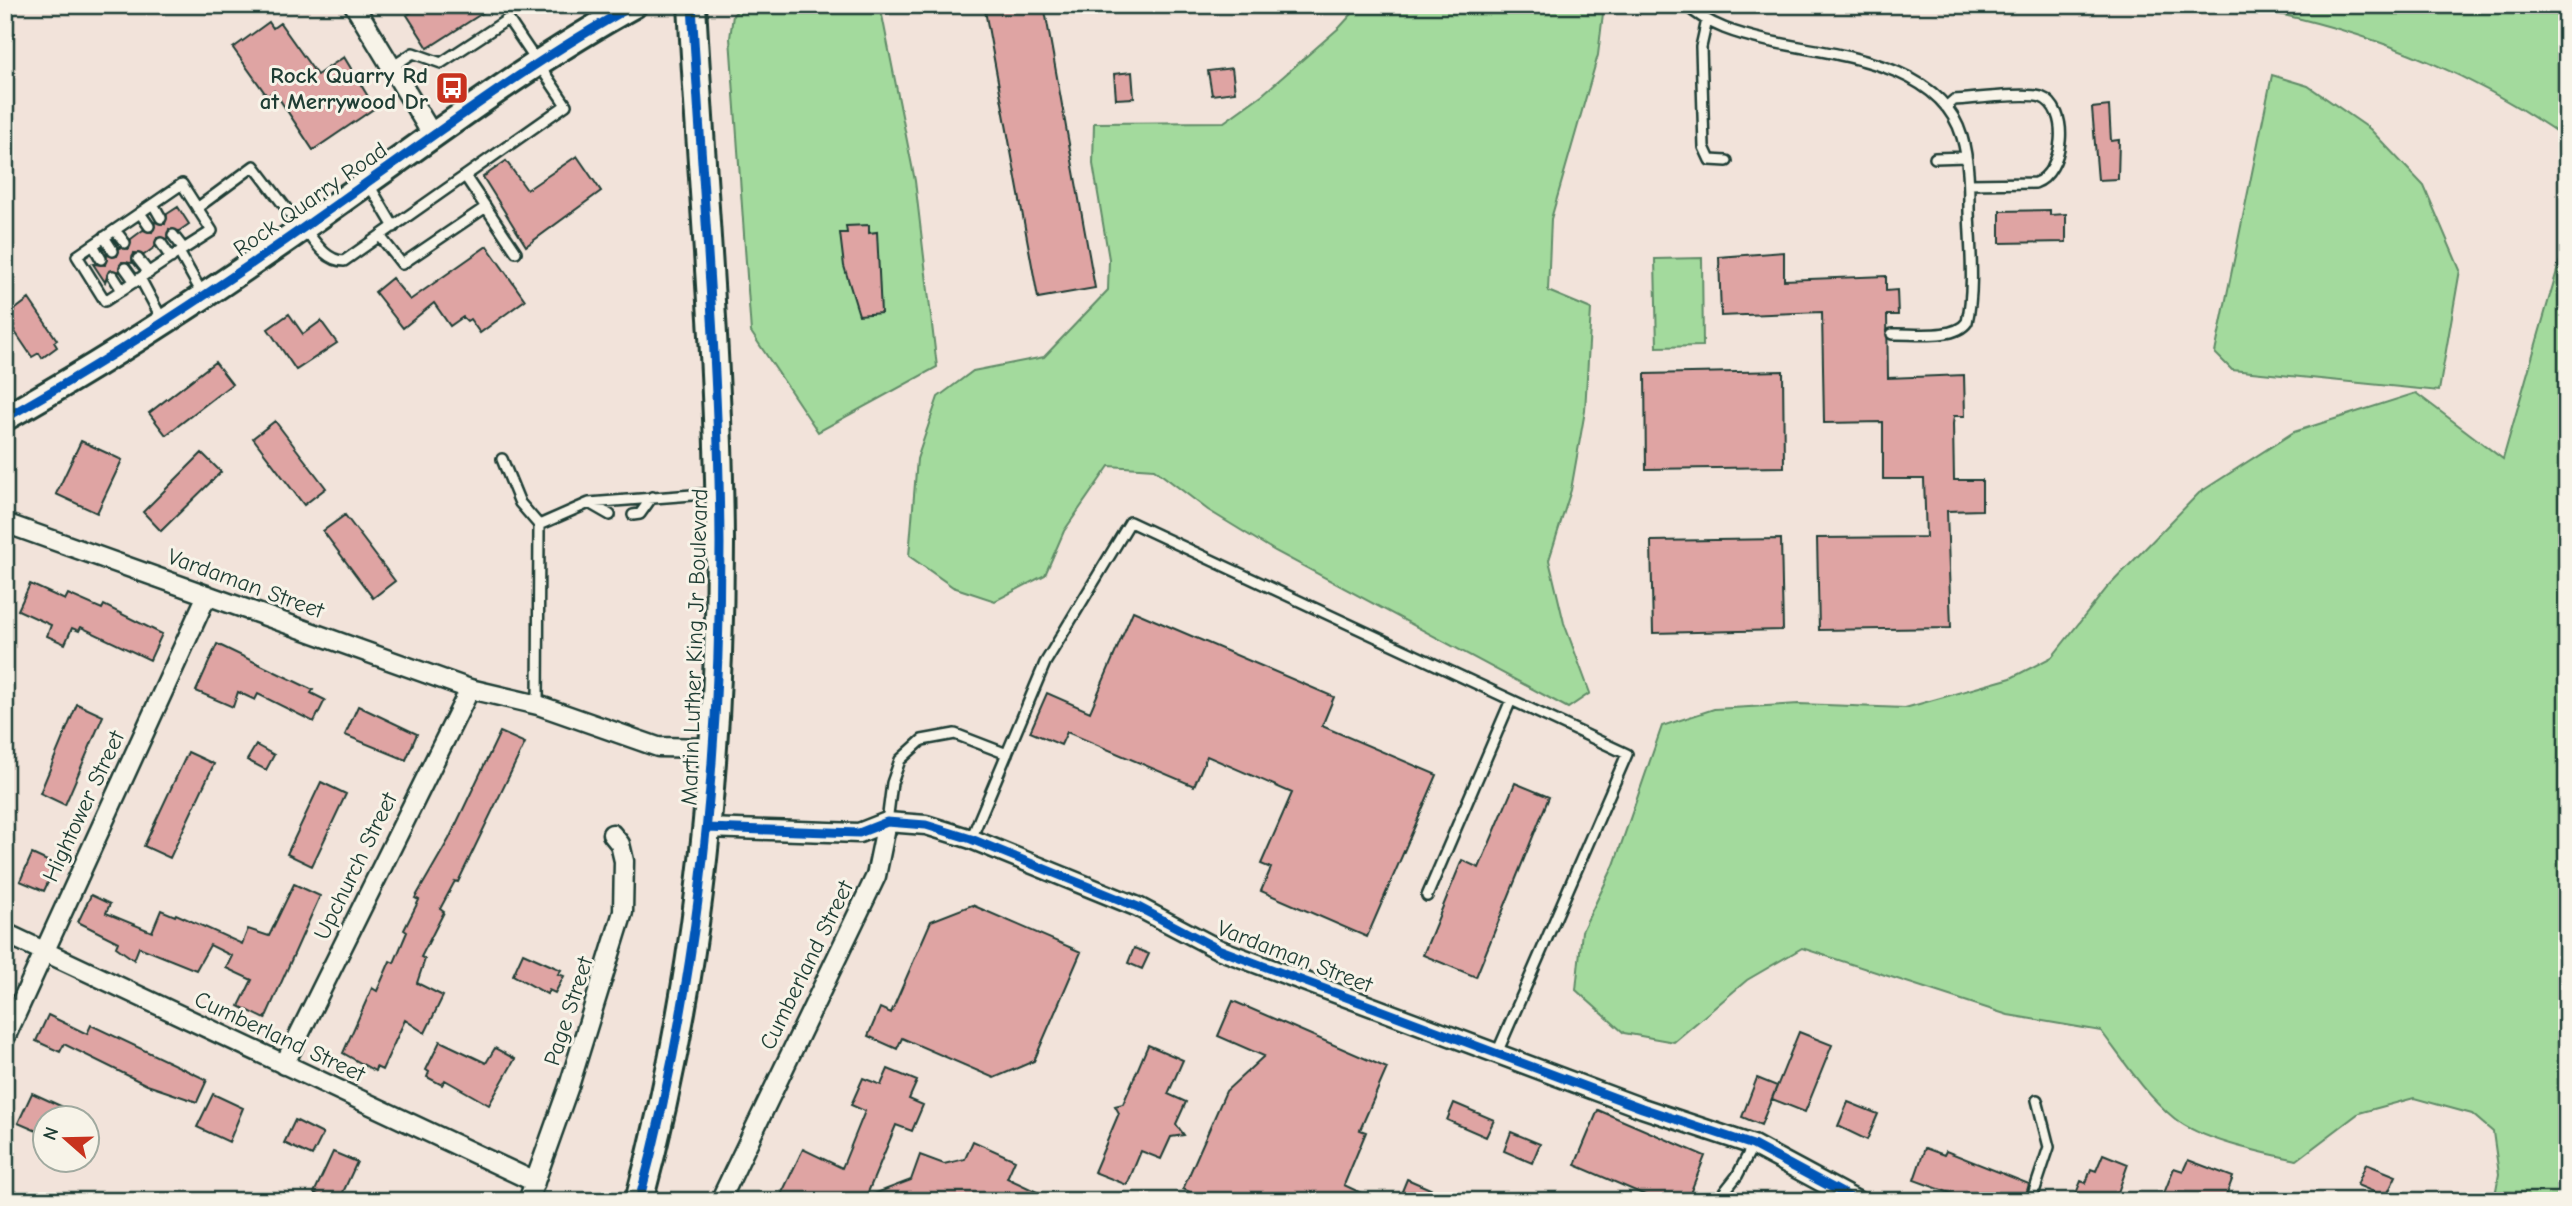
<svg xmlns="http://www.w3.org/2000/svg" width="2572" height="1206" font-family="'Comic Neue',sans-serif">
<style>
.green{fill:#a3da9d;stroke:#618c68;stroke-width:2}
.building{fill:#dfa4a3;stroke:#1f3d34;stroke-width:2}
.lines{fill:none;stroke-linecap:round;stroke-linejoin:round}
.lane-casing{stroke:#1f3d34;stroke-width:14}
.street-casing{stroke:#1f3d34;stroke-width:23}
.secondary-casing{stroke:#1f3d34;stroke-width:30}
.primary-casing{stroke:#1f3d34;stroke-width:32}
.lane{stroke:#f7f3e8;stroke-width:9}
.street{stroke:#f7f3e8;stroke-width:18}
.secondary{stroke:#f7f3e8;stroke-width:24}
.primary{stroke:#f7f3e8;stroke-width:26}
.cycleway-casing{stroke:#f7f3e8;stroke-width:13}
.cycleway{stroke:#0057b8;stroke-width:9}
.labels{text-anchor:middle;stroke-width:6;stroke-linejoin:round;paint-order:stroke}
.poi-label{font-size:23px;font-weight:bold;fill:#1f3d34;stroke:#f7f3e8;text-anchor:end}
.street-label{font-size:23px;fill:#1f3d34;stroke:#f7f3e8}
</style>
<rect width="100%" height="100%" fill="#f2e3da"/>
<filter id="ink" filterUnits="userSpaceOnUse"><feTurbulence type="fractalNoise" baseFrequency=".0143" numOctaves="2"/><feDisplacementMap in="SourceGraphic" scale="14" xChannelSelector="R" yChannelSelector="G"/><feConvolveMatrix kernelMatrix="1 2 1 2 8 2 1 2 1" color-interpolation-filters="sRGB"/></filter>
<g filter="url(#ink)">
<path class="green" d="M743,5H880L915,181L937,367L818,432L751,332L730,38L733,15Z
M1360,5H1604L1598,55L1551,219L1548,291L1591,309L1585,411L1571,490L1549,560L1564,623L1590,693L1568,708L1275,551L1208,510L1154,469L1109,466L1064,531L1045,575L995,601L953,587L909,556L917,459L938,397L973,371L1044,357L1108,290L1109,259L1093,164L1094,123L1224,122L1263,94L1340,27Z
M2281,5H2567V139C2478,77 2385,37 2279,14Z
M2272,75L2308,86L2370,129L2424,186L2460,270L2439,391L2232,370L2215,353Z
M2567,236V1201H2494L2499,1174L2493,1132L2472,1114L2414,1098L2359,1113L2297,1160C2264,1153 2200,1140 2174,1118C2145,1094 2123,1060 2101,1031L2008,1015L1802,948L1747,980L1674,1042L1624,1033L1576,990L1582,931L1614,865L1662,726L1714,709L1799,704L1905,708L2011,678L2052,657L2107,588L2199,493L2294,432L2416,393L2503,459Z
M1702,258L1703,346L1657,347L1655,259Z"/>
<path class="building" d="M423,5H495L428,48L407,15Z
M984,5H1044L1095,288L1038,298Z
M269,22L273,28L280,23L317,75L344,57L375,108L313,150L274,91L267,96L233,48Z
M1232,68L1235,92L1212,95L1208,71Z
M1132,72L1134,98L1116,99L1114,74Z
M2109,106L2111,141L2119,140L2118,179L2098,180L2092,108Z
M577,156L601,191L526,246L483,177L506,161L527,190Z
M178,207L189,224L179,231L169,229L167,239L157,238L155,247L144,255L134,253L132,263L122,262L119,272L109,271L105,282L93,264L105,265L107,255L117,256L119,247L129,249L131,239L143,230L152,232L155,222L165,224L167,214Z
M2050,210V215L2066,214V242L2000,243V211Z
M869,225V233L877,232L881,313L859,315L844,266L840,233H847L846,226Z
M487,246L525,300L480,333L470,319L467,321L463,317L450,326L434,303L403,328L375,292L392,278L410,300Z
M1784,252V280L1886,276V291L1897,290L1898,315H1887L1888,378L1964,375L1965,416H1954L1953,424L1954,480H1982V510L1947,511L1951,628L1819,630L1817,538L1926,537L1924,479H1883V422L1824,423L1822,312L1721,316L1719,257Z
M29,299L57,340L54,342L57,347L42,358L39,353L32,357L5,317Z
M289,314L303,334L321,321L337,343L296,370L268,329Z
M215,362L232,384L166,435L149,413Z
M1783,371L1784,467L1646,469L1645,374Z
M275,421L326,488L304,505L253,438Z
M81,441L122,460L97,513L56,494Z
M202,453L221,472L161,531L143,512Z
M345,515L395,581L373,598L323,531Z
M1781,539L1783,630L1653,633L1651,541Z
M30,584L65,600L68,594L102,609L104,605L162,634L150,660L81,627L79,631L72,628L65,644L47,636L51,625L18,610Z
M1133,611L1334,697L1322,726L1437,775L1367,937L1261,891L1271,868L1261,864L1292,793L1207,756L1194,786L1067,732L1061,745L1030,732L1047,693L1090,712Z
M217,644L313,690L311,693L325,700L314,722L258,694L255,700L238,692L233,707L196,691Z
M77,704L103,716L65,805L40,793Z
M358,706L417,734L406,760L345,735Z
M500,732L525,743L458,882L455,881L440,909L444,912L421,957L425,959L417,983L443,996L425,1033L405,1020L382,1070L376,1067L375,1071L343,1053L372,988L377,991L390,961L394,963L407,932L404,930L419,900L415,898L449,839Z
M256,745L274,755L266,770L247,760Z
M188,752L214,764L170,858L144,846Z
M321,782L346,794L312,866L287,854Z
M1515,783L1549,797L1476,977L1423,955L1462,860L1479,868Z
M32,854L56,865L44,891L20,881Z
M294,884L320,896L265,1019L239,1006L252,980L226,968L232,956L210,945L196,970L139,947L134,960L116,947L118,942L78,922L91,895L110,904L106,913L152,932L161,910L175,916L176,914L242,944L248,929L269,936Z
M972,905L1081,952L1034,1061L994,1078L902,1038L897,1049L868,1036L880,1008L891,1013L931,921Z
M1134,948L1149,954L1142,969L1128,963Z
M523,953L561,970L558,974L564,976L555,993L549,990L547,994L513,975Z
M1233,1001L1387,1068L1360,1130L1366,1132L1344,1185L1378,1201H1210L1183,1189L1226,1091L1264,1056L1218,1036Z
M48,1015L87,1034L91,1025L207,1080L197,1102L147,1085L64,1044L60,1052L36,1041Z
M1799,1032L1832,1045L1805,1112L1772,1099Z
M440,1041L486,1063L495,1048L515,1059L489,1105L445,1080L442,1085L427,1077L429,1072L426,1070Z
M1148,1045L1183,1060L1168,1094L1186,1102L1176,1124L1184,1135L1171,1137L1161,1159L1141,1151L1127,1185L1094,1172L1119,1113L1115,1106L1123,1104Z
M888,1069L917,1081L909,1099L923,1105L912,1131L896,1125L866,1197L911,1180L920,1155L944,1164L965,1159L973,1141L1015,1160L1007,1178L1056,1201H778L803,1149L842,1168L865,1111L851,1105L863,1078L881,1085Z
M1757,1078L1777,1086L1761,1125L1742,1117Z
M32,1093L87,1118H46V1135L18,1123Z
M213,1094L243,1108L229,1142L197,1127Z
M1848,1102L1878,1114L1867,1140L1838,1126Z
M1454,1103L1494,1120L1486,1137L1447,1120Z
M1598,1110L1705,1156L1687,1201H1659L1575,1165Z
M295,1120L323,1134L312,1156L284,1143Z
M1511,1132L1540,1144L1532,1163L1504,1151Z
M1925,1148L1944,1155L1946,1151L2029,1184L2024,1201H1972L1914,1180Z
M333,1152L357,1162L339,1201H330L314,1193Z
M2103,1154L2128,1164L2115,1201H2073L2081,1181L2086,1183L2091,1169L2096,1171Z
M2188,1160L2233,1177L2224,1201H2177L2163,1196L2174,1168L2183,1171Z
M2366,1164L2396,1176L2386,1197L2357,1185Z
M1407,1179L1458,1201H1398Z"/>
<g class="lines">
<defs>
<path id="lane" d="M1686,5C1709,26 1738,34 1768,41C1832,55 1940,61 1962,137C1969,161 1969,186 1969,211C1970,246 1975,288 1967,322C1955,340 1912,333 1892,334
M1707,20L1701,47L1704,147L1710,160L1727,161
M1946,107L1954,100C1974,99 2025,92 2041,97C2071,108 2064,173 2035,183L1969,184
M1935,158L1966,157
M465,176L516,252
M368,183L394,227
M153,204L161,218
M197,208L254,166L302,229
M140,213L149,226
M305,229C315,242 326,261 344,261L566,105L508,19L441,63L413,53L392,67
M115,230L125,243
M173,235L184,249
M380,236L402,264L486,207
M104,237L113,251
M161,243L171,258
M93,245L101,259
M138,259L149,273
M125,268L135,282
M113,276L122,290
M140,278L105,301L77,256L182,184L212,231L179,252L203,295
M163,321L140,278L179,252
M502,459L520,503L539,525L538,705
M589,503L610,515
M633,515L640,514L652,497
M539,525L589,503L718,493
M887,822L892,783L900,760L922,740L955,734L1007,754
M971,839L1045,663L1130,522L1627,754L1497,1053
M1427,896L1511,700
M1717,1201L1737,1176L1753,1145
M2031,1201L2049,1147L2037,1100"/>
<path id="street" d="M354,5L433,136
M5,523L470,689L538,705L658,747L713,748
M707,828L859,833L887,822L926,825L971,839L1138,907L1218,949L1642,1108L1753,1145L1857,1201
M5,933L535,1182
M5,1038L207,595
M284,1065L470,689
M528,1201L569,1086L623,912L624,861L620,844L612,834
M720,1201L876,876L887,822"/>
<path id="secondary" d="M5,418C132,347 251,266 369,181C455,120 541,56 634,5"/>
<path id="primary" d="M639,1201C697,987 720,763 720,543C719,364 702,184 692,5"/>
</defs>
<use href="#lane" class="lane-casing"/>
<use href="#street" class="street-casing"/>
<use href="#secondary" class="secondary-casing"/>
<use href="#primary" class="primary-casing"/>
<use href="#lane" class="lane"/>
<use href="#street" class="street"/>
<use href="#secondary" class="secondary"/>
<use href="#primary" class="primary"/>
<defs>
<path id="cycleway" d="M5,418C132,347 251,266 369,181C455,120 541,56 634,5
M707,828L859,833L887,822L926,825L971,839L1138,907L1218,949L1642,1108L1753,1145L1857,1201
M639,1201C697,987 720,763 720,543C719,364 702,184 692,5"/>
</defs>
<use href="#cycleway" class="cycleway-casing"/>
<use href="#cycleway" class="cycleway"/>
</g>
</g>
<defs>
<symbol id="bus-square" viewBox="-11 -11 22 22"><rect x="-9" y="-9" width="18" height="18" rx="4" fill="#c8321e" stroke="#f7f3e8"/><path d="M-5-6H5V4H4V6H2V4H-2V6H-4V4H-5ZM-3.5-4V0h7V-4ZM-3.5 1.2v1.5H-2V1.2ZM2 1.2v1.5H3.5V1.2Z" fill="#fff"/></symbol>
</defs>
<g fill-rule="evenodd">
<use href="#bus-square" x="433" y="69" width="38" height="38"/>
</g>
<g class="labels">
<g class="poi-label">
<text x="428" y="83">Rock Quarry Rd<tspan x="428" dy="26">at Merrywood Dr</tspan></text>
</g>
<g class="street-label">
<text transform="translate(310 199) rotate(-35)" y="8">Rock Quarry Road</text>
<text transform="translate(246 583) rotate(20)" y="8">Vardaman Street</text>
<text transform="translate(694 647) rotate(-88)" y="8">Martin Luther King Jr Boulevard</text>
<text transform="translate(83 806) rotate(-65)" y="8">Hightower Street</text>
<text transform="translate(355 866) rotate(-64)" y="8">Upchurch Street</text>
<text transform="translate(1295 956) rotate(21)" y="8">Vardaman Street</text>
<text transform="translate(806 965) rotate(-64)" y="8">Cumberland Street</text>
<text transform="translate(568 1011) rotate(-72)" y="8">Page Street</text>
<text transform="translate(280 1036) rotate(25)" y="8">Cumberland Street</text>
</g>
</g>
<rect width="2572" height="1206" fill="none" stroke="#f7f3e8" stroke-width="28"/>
<rect x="14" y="14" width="2544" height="1178" fill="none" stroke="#1f3d34" stroke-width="2.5" filter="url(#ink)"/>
<g transform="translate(66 1139) rotate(290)"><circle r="33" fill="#f7f3e8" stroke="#a1aaa0" stroke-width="2"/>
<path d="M0-5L12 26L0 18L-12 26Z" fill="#c8321e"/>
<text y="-10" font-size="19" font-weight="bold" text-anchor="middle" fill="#1f3d34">N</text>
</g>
</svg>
